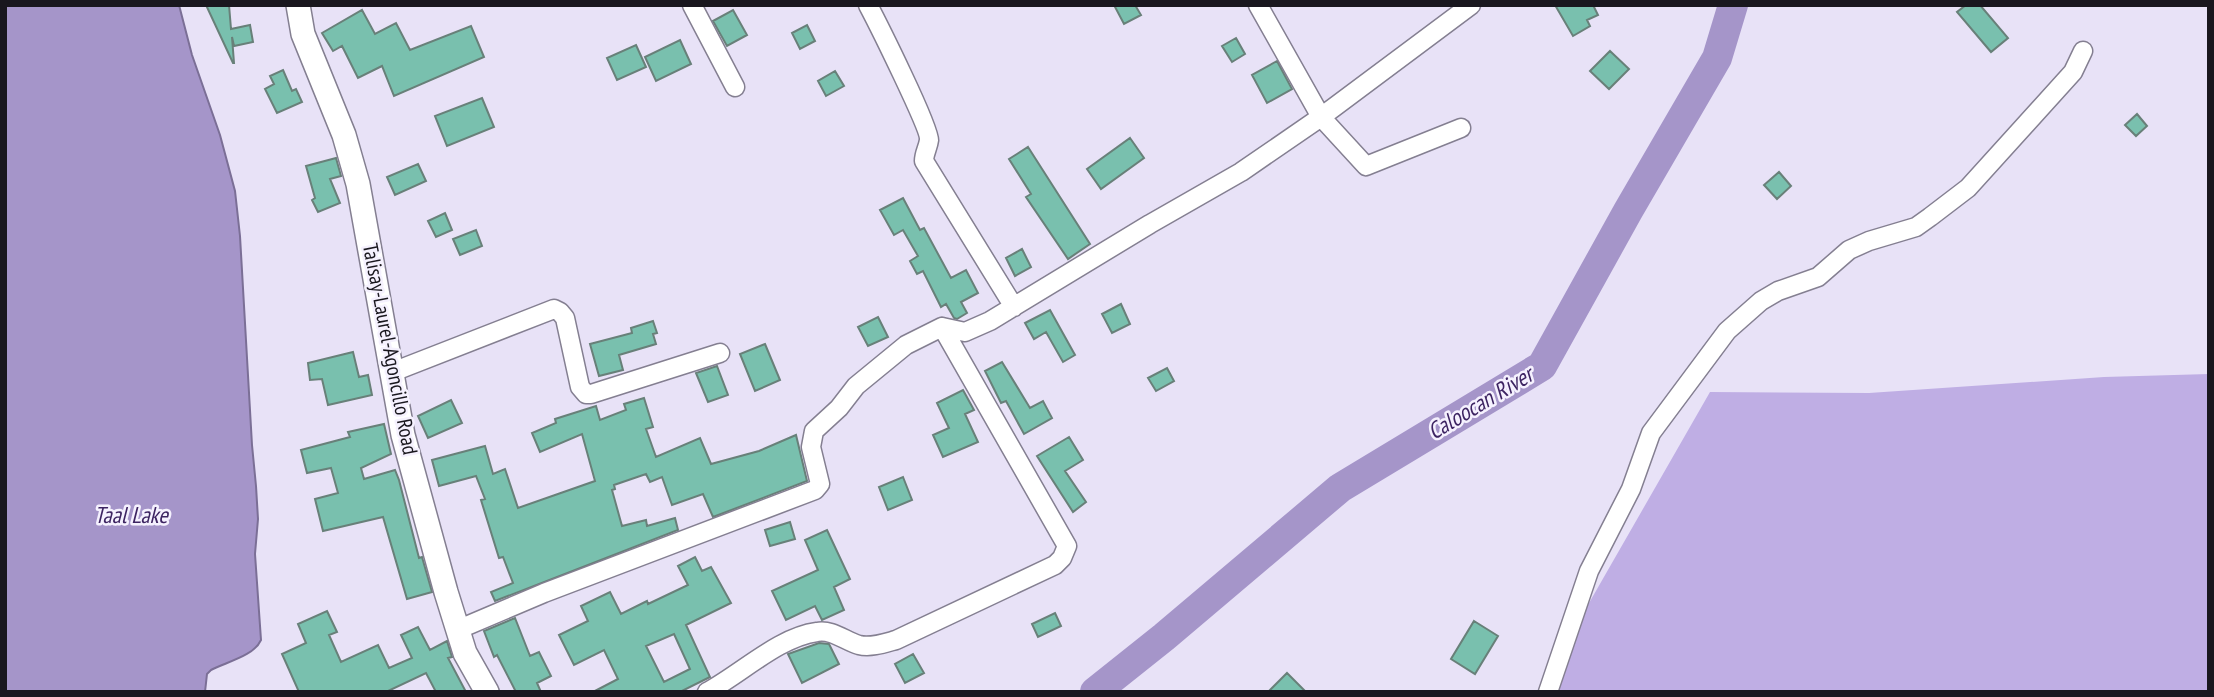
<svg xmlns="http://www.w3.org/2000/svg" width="2214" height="697" font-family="'PT Sans Narrow',sans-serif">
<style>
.forest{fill:#bfaee4}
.water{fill:#a595c9;stroke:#7b6f96;stroke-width:2}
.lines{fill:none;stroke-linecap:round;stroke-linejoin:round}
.river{stroke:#a595c9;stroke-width:30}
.building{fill:#79c0ae;stroke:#688079;stroke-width:2;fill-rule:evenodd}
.minor-casing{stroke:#847f91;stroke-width:21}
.major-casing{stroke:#847f91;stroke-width:26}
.minor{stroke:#fff;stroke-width:18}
.major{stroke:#fff;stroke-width:23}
.labels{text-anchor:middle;stroke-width:5;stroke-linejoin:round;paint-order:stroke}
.street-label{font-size:21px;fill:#19171e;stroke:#f5f1fe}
.water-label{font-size:23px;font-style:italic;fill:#3d2462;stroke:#f5f1fe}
</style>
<rect width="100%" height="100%" fill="#e8e2f7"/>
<path class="forest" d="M2209,374V692H1538L1710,392L1869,393L2104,377Z"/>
<path class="water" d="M5,5H179L192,55L220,135L235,191L240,236L252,445L256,486L258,519L255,554L261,640C254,656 226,662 211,670L207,674L205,692H5Z"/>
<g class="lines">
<path class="river" d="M1095,692L1164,637L1340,488L1542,366L1628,211L1717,58L1733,5"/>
</g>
<path class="building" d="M206,5H229L231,29L250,25L253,42L234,46L232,37L234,63H233Z
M1114,5H1135L1141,15L1124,24Z
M1555,5H1593L1598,15L1587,20L1590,26L1573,36Z
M1966,5H1980L2008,38L1991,52L1957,12Z
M362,10L375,34L396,23L410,50L471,26L484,57L394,96L382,66L358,78L342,46L333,51L322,33Z
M733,10L747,35L727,46L713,21Z
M807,25L815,41L800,49L792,33Z
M1236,38L1245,54L1232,62L1222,46Z
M680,40L691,64L656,81L645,57Z
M636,45L646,67L617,80L607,58Z
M1610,51L1629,69L1609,89L1590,71Z
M1277,61L1292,89L1267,103L1252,75Z
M283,70L292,91L296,89L302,102L277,113L265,89L274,84L270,76Z
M835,71L844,86L826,96L818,81Z
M482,98L494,127L447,146L435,116Z
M2137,114L2147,126L2136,136L2125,125Z
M1130,138L1144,158L1101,189L1087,169Z
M1028,147L1090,244L1068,259L1026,197L1031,194L1009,159Z
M336,158L341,176L330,179L340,203L318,212L312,200L315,198L306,166Z
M418,164L426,181L395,195L387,177Z
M1779,172L1791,186L1777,199L1764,185Z
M903,198L920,230L924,228L951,278L966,270L978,293L961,302L967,313L957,319L954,318L946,304L941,307L923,271L917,274L910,261L918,256L903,230L894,235L880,210Z
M445,213L452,230L436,237L428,221Z
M476,230L482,246L460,255L453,239Z
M1022,249L1031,267L1015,276L1006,258Z
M1121,304L1130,324L1112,333L1102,314Z
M1050,310L1075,355L1063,362L1046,332L1034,339L1025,323Z
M878,317L888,337L868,346L858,327Z
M653,321L657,333L653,334L656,344L619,355L623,370L599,376L590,344L632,333L631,328Z
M765,344L780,380L755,391L740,354Z
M353,352L359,377L368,375L372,395L328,405L322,379L310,380L308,363Z
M1002,362L1030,408L1043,401L1052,418L1024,434L1006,401L1001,403L985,371Z
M717,366L728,395L708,402L696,373Z
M1167,368L1174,381L1156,391L1148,378Z
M963,390L974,410L965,414L978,442L943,457L933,435L949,428L937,403Z
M644,398L653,427L646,429L656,457L700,438L711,464L759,451L796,435L807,481L713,517L703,494L672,505L662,477L650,482L646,474L614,485L615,489L612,490L622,526L646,520L647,526L675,518L678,530L495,601L491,592L513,583L503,557L499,558L481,500L485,499L476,476L439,486L432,460L485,446L493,474L505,469L518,508L595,481L582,434L540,452L532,433L556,423L555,419L596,406L600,420L626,410L624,404Z
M451,400L462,423L428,438L418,416Z
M384,424L391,454L361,468L364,479L395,470L399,480L419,558L422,557L432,592L407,599L383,517L323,531L315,499L338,493L331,468L307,473L301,450L350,437L348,432Z
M1069,437L1083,460L1065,471L1086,502L1073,512L1037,456Z
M903,477L912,500L888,510L879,487Z
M790,522L795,539L770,546L765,530Z
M827,530L850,579L834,587L844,610L822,620L815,606L786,620L772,591L818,570L805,540Z
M695,557L702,571L711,567L731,603L686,625L710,677L680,692H593L618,679L604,650L574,665L559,635L588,621L581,606L610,592L621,614L647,601L648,604L688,585L678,566ZM674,634L690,669L664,682L646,646Z
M327,611L337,632L329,635L341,662L378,645L389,668L412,658L401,635L418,627L430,650L447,641L452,657L448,658L466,692H436L426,673L386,692H299L282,654L306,643L298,624Z
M1055,613L1061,626L1038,637L1032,624Z
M515,618L530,656L539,652L551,676L537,683L541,692H516L497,655L494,657L484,631Z
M1474,621L1498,636L1475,674L1451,659Z
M819,643L829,644L839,664L802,683L788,654Z
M913,654L924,673L905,683L895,664Z
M1287,673L1306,692H1268Z"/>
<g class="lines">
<defs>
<path id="minor" d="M692,5L735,87
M868,5C877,22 930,128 929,140C928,148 924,153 924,161L1014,307
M1258,5L1321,117L1366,166L1461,128
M390,373L554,309L560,312L565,318L580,387L586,394H591L720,353
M457,630L544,593L815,490L820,484L811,447L814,431L839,408L856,386L906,345L942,327L965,332L990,321L1150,224L1241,172L1321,117L1471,5
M707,692C742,673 779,637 817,632C832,629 845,641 859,645C871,648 885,643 896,640L1055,565L1062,558L1067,546L942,327
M1548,692L1589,571L1631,489L1651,433L1727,331L1761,301L1778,291L1818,277L1849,250L1869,241L1916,227L1930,217L1968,188L2073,72L2083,51"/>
<path id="major" d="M298,5L303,34L344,135L358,184L403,435L446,592L465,653L487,692"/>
</defs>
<use href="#minor" class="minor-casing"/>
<use href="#major" class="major-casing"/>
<use href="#minor" class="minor"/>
<use href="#major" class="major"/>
</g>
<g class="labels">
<g class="street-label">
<text transform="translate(390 349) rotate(79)" y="7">Talisay-Laurel-Agoncillo Road</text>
</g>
<g class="water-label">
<text transform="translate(1480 403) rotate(-31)" y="8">Caloocan River</text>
<text x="131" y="523">Taal Lake</text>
</g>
</g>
<rect width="2214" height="697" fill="none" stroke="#19171e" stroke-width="14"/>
</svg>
